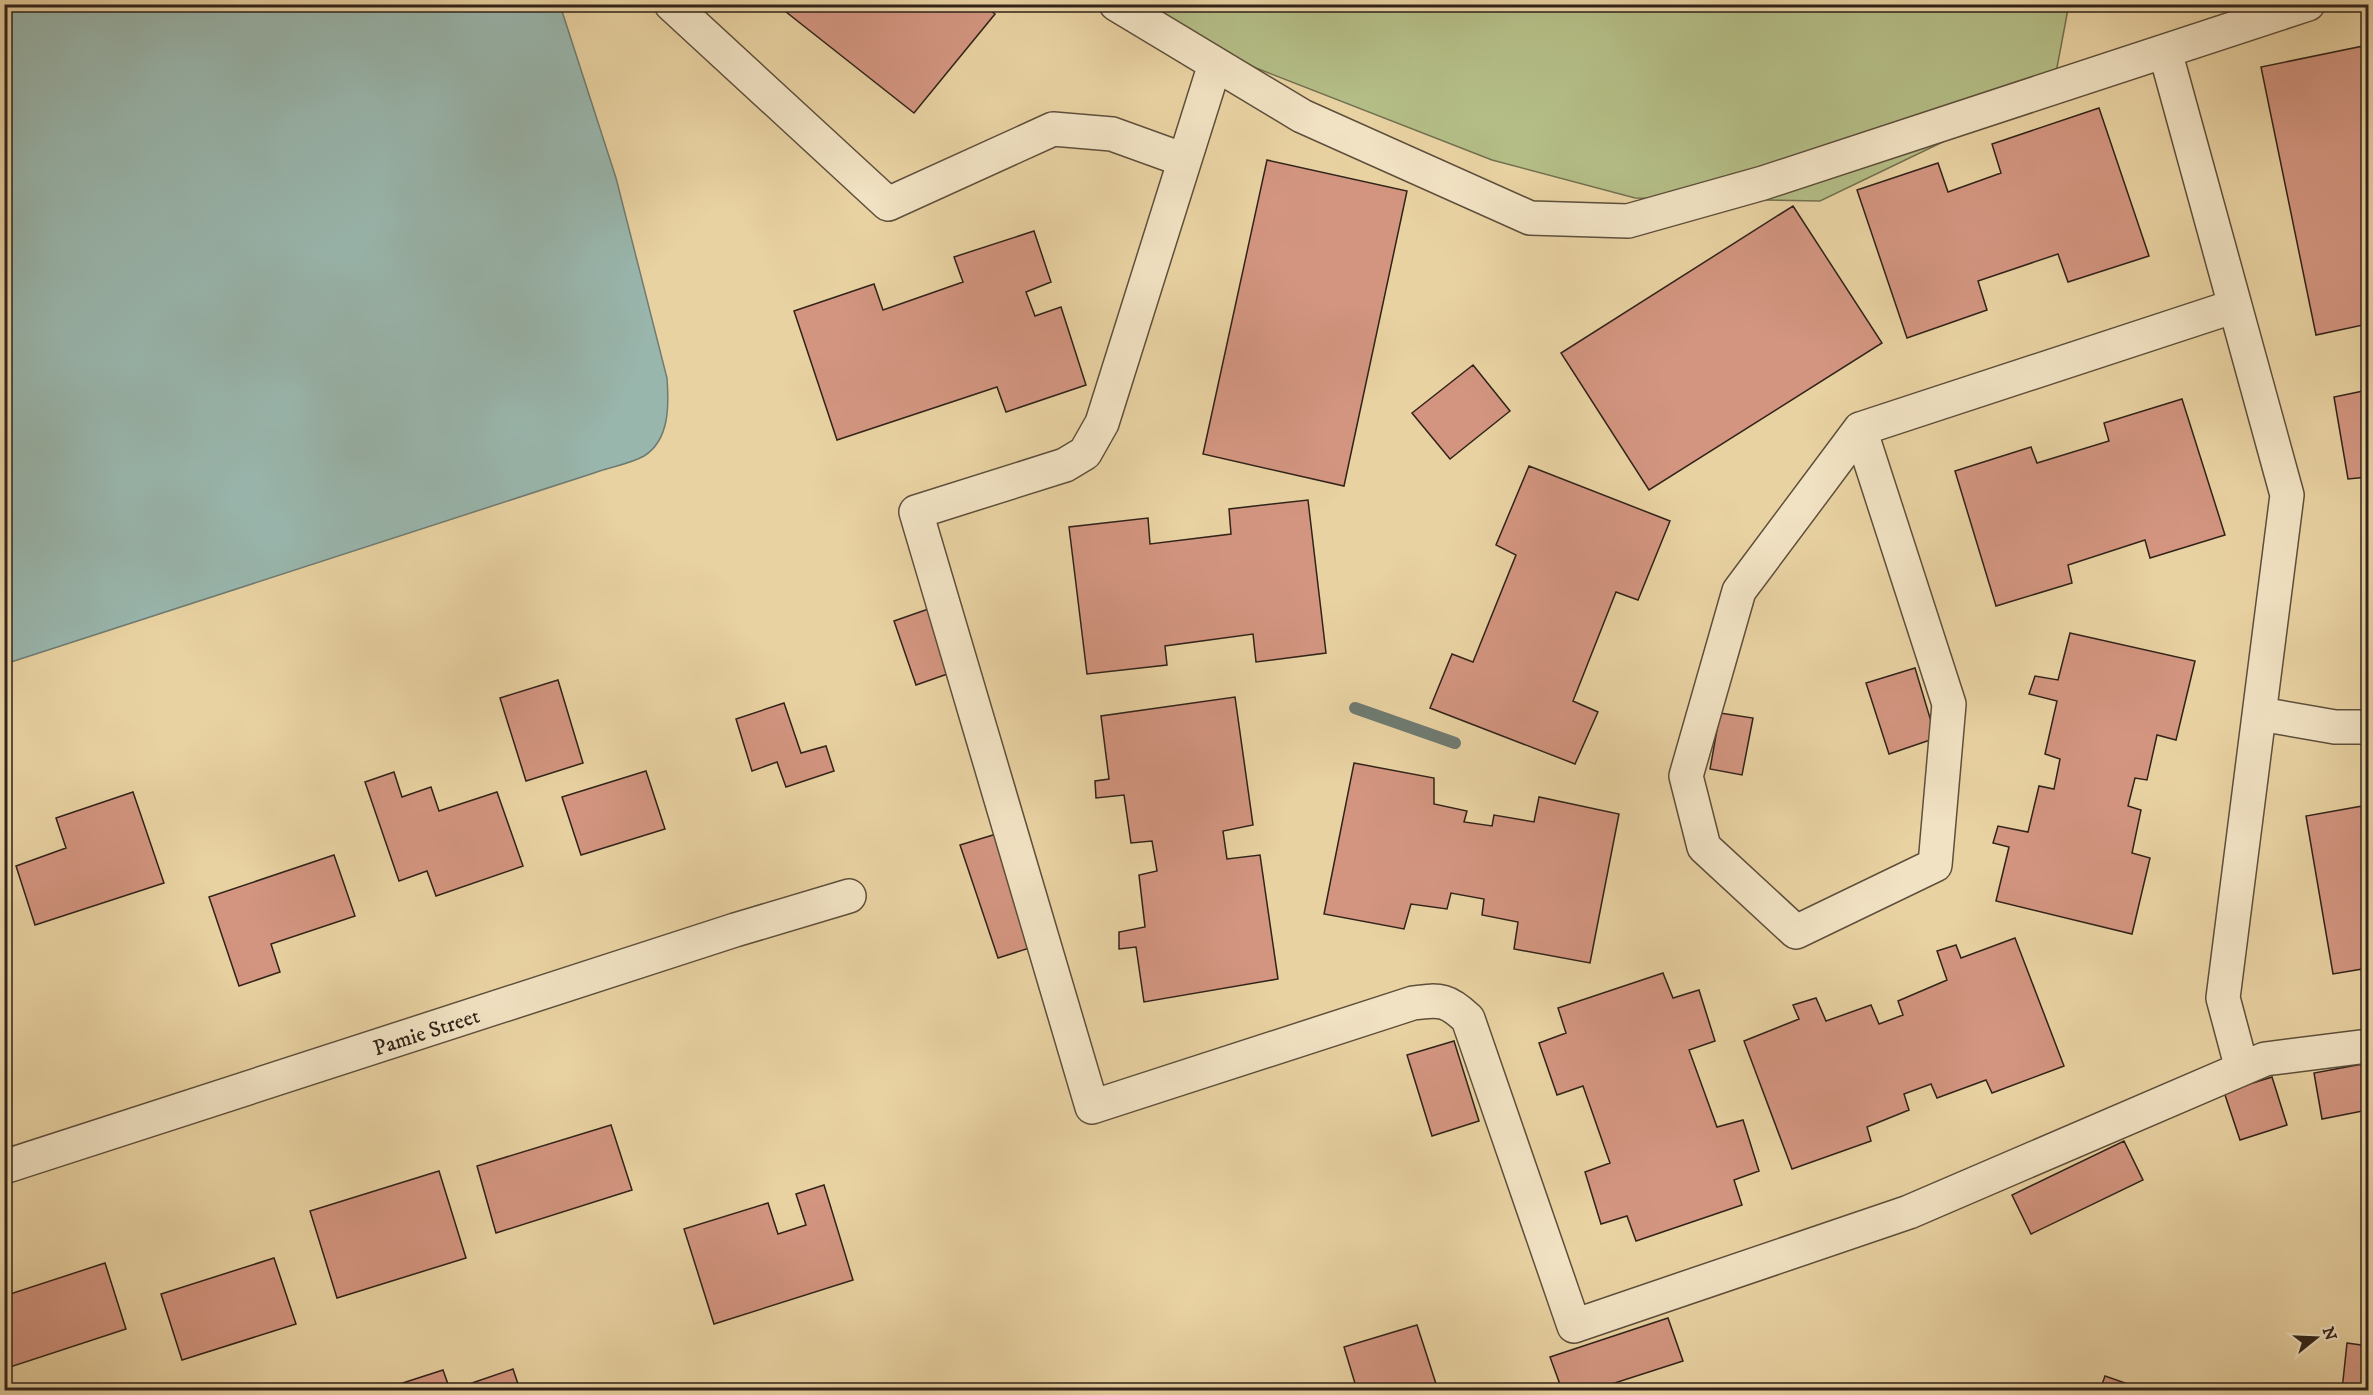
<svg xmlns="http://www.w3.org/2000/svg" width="2373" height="1395" font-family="'IM FELL DW Pica',serif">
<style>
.green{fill:#b4bd86;stroke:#727050;stroke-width:1.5}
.water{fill:#99b6ad;stroke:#6f7b72;stroke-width:1.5}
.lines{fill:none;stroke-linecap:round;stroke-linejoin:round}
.stream{stroke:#6f7b72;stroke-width:12}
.building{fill:#d39580;stroke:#302319;stroke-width:1.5}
.minor-casing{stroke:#5e4f3b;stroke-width:36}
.minor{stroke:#f1e2c3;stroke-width:33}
.labels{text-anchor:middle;stroke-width:4.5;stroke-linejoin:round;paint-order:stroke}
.street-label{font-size:22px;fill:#302319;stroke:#f1e2c3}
</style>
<rect width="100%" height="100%" fill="#e9d2a2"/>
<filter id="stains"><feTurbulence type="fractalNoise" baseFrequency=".00333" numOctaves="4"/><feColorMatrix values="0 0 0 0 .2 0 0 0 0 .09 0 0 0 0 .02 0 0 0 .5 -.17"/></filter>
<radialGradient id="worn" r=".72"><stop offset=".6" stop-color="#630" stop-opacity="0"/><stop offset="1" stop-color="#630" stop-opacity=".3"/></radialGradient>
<path class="green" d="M2066,4L2068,9L2053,89L1820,201L1635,198L1492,160L1256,68L1128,5Z"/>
<path class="water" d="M4,5H560L616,178L667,378C669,404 670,440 644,456C630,464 610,467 594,473L5,664Z"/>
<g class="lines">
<path class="stream" d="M1355,708L1455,743"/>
</g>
<path class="building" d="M776,4H983L995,14L914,113Z
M2368,45V324L2316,335L2261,67Z
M2099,108L2149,256L2068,282L2058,254L1978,281L1987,310L1907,338L1857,190L1938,163L1948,192L2001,173L1992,144Z
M1267,160L1407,191L1344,486L1203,454Z
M1793,206L1882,343L1649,490L1561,353Z
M1034,231L1051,282L1026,292L1035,316L1061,307L1086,385L1006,412L997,387L837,440L794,311L874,284L883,310L963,282L954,257Z
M1473,365L1510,411L1450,459L1412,413Z
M2368,390V477L2348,479L2334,397Z
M2182,399L2225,535L2150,558L2145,540L2068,565L2072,583L1996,606L1955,471L2031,447L2037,463L2109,441L2104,423Z
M1529,466L1670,521L1638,600L1616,592L1573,701L1598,712L1575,764L1430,708L1452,654L1473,662L1516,555L1496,545Z
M1308,500L1326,653L1256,662L1253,634L1165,646L1167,665L1087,674L1069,527L1148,518L1150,544L1231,534L1229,509Z
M934,607L956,671L916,685L894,621Z
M2070,633L2195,661L2176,740L2157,735L2147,780L2135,778L2128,806L2141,810L2132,853L2150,858L2132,934L1996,901L2009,847L1993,843L1998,826L2028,832L2039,786L2054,789L2060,759L2045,754L2057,701L2029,694L2035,676L2058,680Z
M1915,668L1936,738L1889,754L1866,683Z
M558,680L583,763L526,781L500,698Z
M1235,697L1253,825L1223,831L1227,859L1260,855L1278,979L1144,1002L1136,947L1119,949V932L1145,927L1139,875L1157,871L1152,841L1131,843L1124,795L1096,798L1095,781L1109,779L1101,716Z
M784,703L801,753L826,746L834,771L786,787L777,762L752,771L736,719Z
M1720,713L1753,718L1742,775L1710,769Z
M1354,763L1434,778V804L1467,811L1464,822L1492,826L1494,815L1534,822L1539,797L1619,814L1590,963L1514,949L1518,922L1482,915L1484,899L1451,893L1447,909L1411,904L1404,929L1324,914Z
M646,771L665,829L581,855L562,797Z
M394,772L402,797L431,787L439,811L497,792L523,866L436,896L427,871L399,881L365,782Z
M133,792L164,883L35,925L16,866L66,848L56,818Z
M2368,805V968L2333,974L2306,816Z
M1003,832L1042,944L998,958L960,845Z
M334,855L355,916L271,944L280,972L239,986L209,897Z
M2015,938L2064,1066L1992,1093L1986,1080L1937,1098L1931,1084L1904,1094L1909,1110L1867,1127L1871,1141L1792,1169L1744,1041L1799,1019L1793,1005L1816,998L1826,1021L1871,1005L1879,1024L1903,1015L1898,1001L1947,980L1937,951L1956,945L1961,958Z
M1663,973L1673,998L1699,990L1715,1041L1689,1050L1717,1127L1743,1120L1759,1171L1734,1180L1742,1205L1636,1241L1627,1216L1601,1224L1585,1172L1610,1163L1583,1086L1557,1095L1539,1043L1566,1033L1558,1008Z
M1454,1041L1479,1121L1432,1136L1407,1055Z
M2368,1063V1110L2322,1119L2314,1073Z
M2272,1077L2287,1125L2240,1140L2224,1092Z
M611,1125L632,1190L496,1233L477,1166Z
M2124,1141L2143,1180L2031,1234L2012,1195Z
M439,1171L466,1258L337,1298L310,1211Z
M824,1185L853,1280L714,1324L684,1229L768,1203L778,1234L806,1225L796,1194Z
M274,1258L296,1324L182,1360L161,1294Z
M105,1263L126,1329L4,1369V1296Z
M1668,1318L1683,1361L1593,1390H1562L1550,1357Z
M1417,1325L1438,1390H1357L1344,1347Z
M2347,1343L2368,1346V1390H2342Z
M513,1369L520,1390H475L472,1383Z
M443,1370L450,1390H381Z
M2105,1376L2145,1390H2100Z"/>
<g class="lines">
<defs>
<path id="minor" d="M671,4L888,204L1053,129L1112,134L1184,160
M1116,4L1302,116L1530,218L1628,221L1763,183L2308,4
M2165,51L2287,495L2223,998L2242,1069
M1215,64L1102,423L1085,453L1065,465L916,512L1092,1107L1413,1003C1441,999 1448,1000 1468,1019L1574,1326L1909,1212L2265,1059L2368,1046
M1860,429L1949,704L1935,865L1796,932L1704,847L1686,776L1739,591L1860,429L2235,306
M2260,714L2335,727H2368
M4,1167L735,930L849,896"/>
</defs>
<use href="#minor" class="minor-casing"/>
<use href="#minor" class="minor"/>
</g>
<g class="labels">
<g class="street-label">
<text transform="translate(426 1031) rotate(-18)" y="8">Pamie Street</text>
</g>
</g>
<rect width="2373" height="1395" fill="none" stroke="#e9d2a2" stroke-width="24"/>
<rect x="6" y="6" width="2361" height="1383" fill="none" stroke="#302319" stroke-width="3"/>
<rect x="12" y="12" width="2349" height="1371" fill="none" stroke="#302319" stroke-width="1.5"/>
<g transform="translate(2316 1338) rotate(72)" stroke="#f1e2c3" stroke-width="4.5" paint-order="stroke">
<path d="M0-4.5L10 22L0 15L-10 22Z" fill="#302319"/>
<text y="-9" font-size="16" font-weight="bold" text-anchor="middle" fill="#302319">N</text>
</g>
<rect width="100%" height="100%" filter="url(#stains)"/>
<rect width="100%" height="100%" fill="url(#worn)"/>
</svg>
